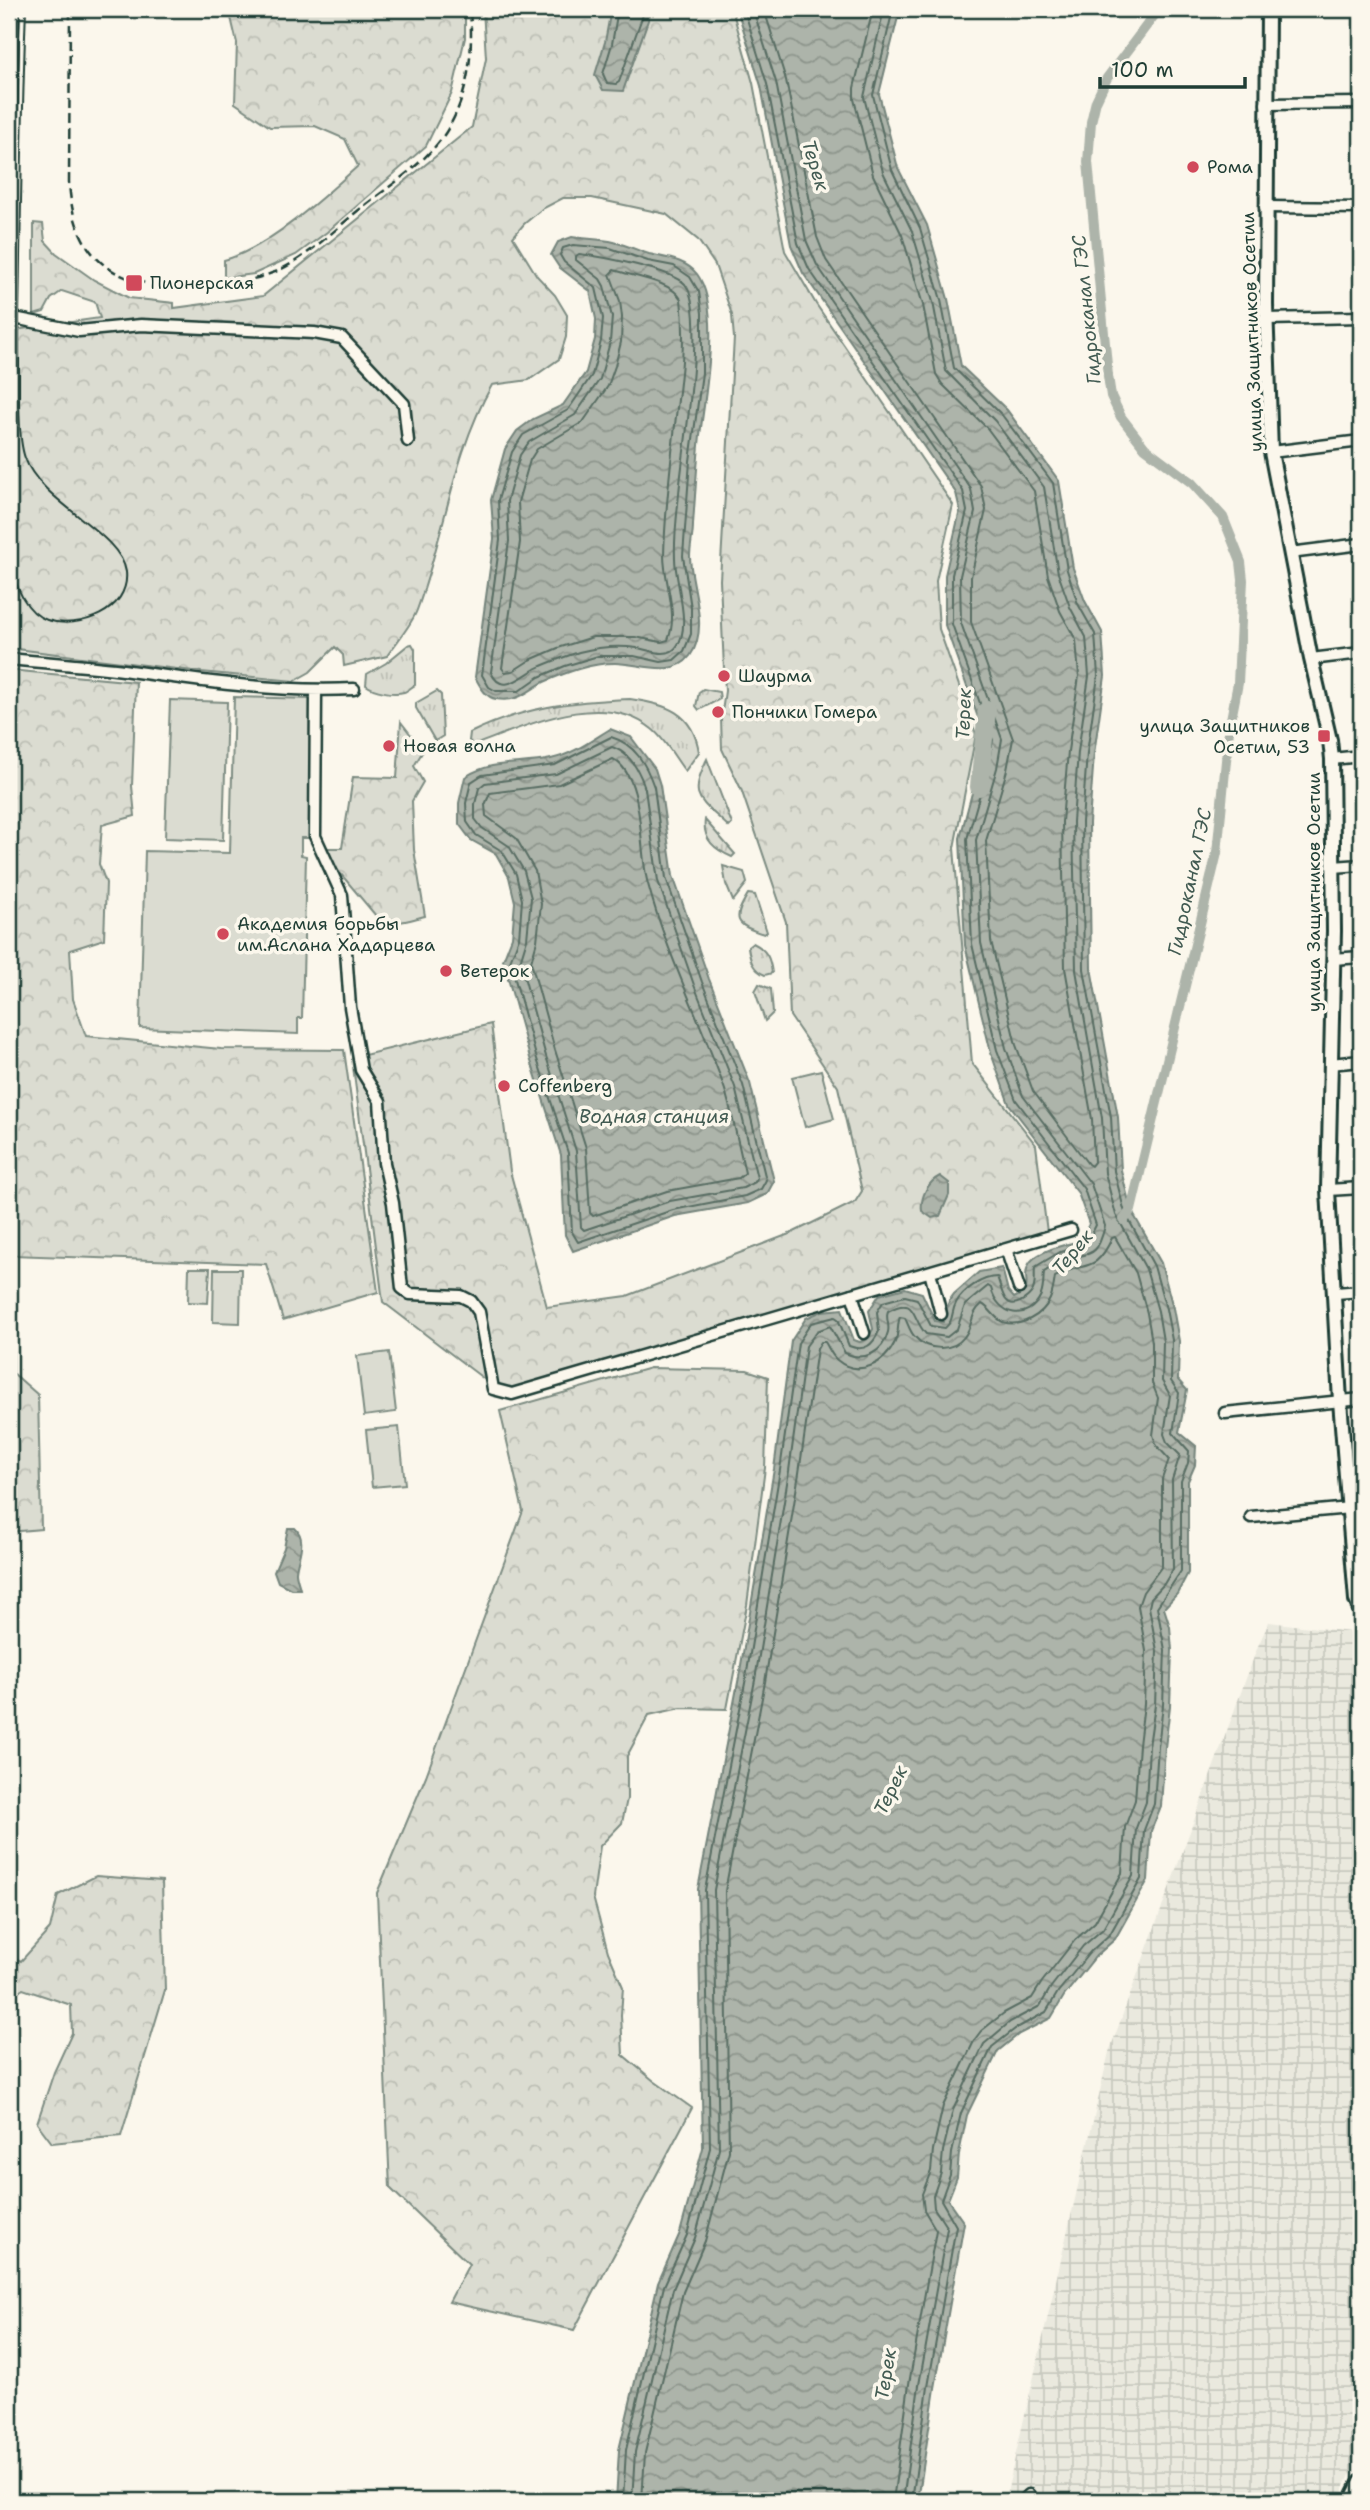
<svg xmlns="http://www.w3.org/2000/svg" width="1370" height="2510" font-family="'Shantell Sans',sans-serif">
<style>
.industrial{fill:url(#industrial-grid)}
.grass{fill:url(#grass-tufts);stroke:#7d8c82;stroke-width:2}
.forest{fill:url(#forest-crowns);stroke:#7d8c82;stroke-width:2}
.pitch{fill:#dbdcd1;stroke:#7d8c82;stroke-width:2}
.water{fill:url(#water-waves);stroke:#74847b;stroke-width:2}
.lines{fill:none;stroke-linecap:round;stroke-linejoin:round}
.shore{stroke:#586d63;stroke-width:2}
.canal{stroke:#adb4aa;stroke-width:10}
.river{stroke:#adb4aa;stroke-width:18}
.minor-casing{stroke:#1f3d34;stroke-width:15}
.tertiary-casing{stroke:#1f3d34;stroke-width:18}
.primary-casing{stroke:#1f3d34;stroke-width:19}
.minor{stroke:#fbf7ec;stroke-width:10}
.tertiary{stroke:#fbf7ec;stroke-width:12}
.primary{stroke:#fbf7ec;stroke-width:14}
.tram{stroke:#1f3d34;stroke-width:2}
.rail{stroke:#1f3d34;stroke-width:2.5;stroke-dasharray:10 5;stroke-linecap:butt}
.poi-dot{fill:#d1495b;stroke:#fbf7ec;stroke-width:2.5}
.labels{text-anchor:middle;stroke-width:7;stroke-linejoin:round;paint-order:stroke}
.poi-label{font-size:18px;fill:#1f3d34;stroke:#fbf7ec;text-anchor:start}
.street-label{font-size:18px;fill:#1f3d34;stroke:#fbf7ec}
.water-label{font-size:19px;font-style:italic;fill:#425b52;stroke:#fbf7ec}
</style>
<defs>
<pattern id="industrial-grid" width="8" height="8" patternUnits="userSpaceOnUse" patternTransform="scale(1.75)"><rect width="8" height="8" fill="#eae9de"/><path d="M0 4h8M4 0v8" fill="none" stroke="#c8c9bf"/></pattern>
<pattern id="grass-tufts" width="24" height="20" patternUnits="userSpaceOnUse" patternTransform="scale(1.75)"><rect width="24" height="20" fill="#dbdcd1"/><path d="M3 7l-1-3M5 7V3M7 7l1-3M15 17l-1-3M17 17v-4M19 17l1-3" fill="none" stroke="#bcbeb4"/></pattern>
<pattern id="forest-crowns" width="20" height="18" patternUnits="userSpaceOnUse" patternTransform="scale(1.75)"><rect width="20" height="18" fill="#dbdcd1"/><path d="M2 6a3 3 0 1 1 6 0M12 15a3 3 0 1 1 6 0" fill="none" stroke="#bcbeb4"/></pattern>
<pattern id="water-waves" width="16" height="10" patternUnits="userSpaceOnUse" patternTransform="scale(1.75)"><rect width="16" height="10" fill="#adb4aa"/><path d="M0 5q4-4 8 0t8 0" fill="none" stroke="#8c948b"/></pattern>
</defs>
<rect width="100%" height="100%" fill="#fbf7ec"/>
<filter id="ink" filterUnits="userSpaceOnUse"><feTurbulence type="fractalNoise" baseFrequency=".0143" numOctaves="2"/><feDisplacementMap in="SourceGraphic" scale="14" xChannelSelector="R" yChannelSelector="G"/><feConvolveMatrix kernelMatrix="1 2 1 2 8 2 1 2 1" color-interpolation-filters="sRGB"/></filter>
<g filter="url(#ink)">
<path class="industrial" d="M1269,1622L1350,1632L1361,1662V2451L1338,2501H1005L1109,2052L1258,1646Z"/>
<path class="grass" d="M412,644L415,649V685C413,686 406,692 404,692C393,695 374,691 366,685L367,674L386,663L408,645Z
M703,689L719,692L720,699L699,710L696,706L699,692Z
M437,691L441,695L443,736L435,741L416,708V703Z
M630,699C666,704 693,712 699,752L685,771C675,758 665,739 652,729C603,689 528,725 477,744H472L469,741L470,733C523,707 572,701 630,699Z
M707,759L732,824L729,827C701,800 687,799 707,759Z
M705,820L735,854L732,857C716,850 702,840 705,820Z
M723,866L744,872L747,883L733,901L726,884Z
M748,894L755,895L767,932L764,934C735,925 732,920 748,894Z
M753,943C767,950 770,958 772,973L765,975C753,970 750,961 748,947Z
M759,984L771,989L773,1013L765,1021L755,991Z"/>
<path class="forest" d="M229,9H465V38L452,93L426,146L327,232L296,255L254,274L224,278V260C267,249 325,196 358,166L345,139L315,126L270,127L235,103L237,43Z
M483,9H732L753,83L785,251L816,304L953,505L936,581L939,629L976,734L954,848L972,1063L1036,1145L1047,1232L501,1392L383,1302L352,1058L491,1024L510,1171L547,1307L627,1296L792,1233L855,1202L862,1191L838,1087L790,1016L786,922L741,789L722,749L721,719L725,691L720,580L734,338L732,315L715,265L698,240L666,214L592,198H563L542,209L524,224L513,237L537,276L555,295L567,315L566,337L559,359L529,380L492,385C453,453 444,537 417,610C411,626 397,641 387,656L344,666L343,655L335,647L310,672L294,681L201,672L9,648V497L15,330L100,318L95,302L62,291L51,299L44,312L34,315V223L43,224L45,241L56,253L94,280L129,298L174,303V308L263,296L472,127L486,58Z
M9,670L136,682L132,786L135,816L102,825L99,864L106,883L104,939L70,950L73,999L86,1036L221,1049L344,1050L378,1292L283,1320L266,1264L12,1255L13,1373L38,1395L41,1529L9,1532Z
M401,722L415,740L424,743L423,751L414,766L423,782L412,801L414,850L425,916C406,921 394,927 376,916L319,848H342L353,777L397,778Z
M650,1368L747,1370L768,1377L765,1468L747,1605L727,1709L681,1708L649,1715L627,1756V1799L622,1823L600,1846L593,1897L608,1952L623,1987L621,2015L623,2055L654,2081L692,2108L574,2330L449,2302L469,2264L390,2188L377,1893L426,1776L523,1511L500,1411Z
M96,1876L162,1881L165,1990L121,2136L52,2143L37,2123L54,2072L72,2033L71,2005L23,1989L9,1996V1955L21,1961L50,1929L58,1895Z"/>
<path class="pitch" d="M234,697L312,699L309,838H301V855L306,856L302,1018H298V1034L140,1028L145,851L230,853Z
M170,700L227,702L223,840L165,838Z
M821,1070L834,1119L805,1127L792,1077Z
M189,1268H210L208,1303L188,1302Z
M214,1269H241L240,1323L213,1322Z
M389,1352L396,1412L364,1416L357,1356Z
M399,1427L405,1484L372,1487L366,1430Z"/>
<path class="water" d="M611,9H652L623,91L603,90L595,75L605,42Z
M737,9H900L879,94L898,168L927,225L948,299L961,366L1007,410L1059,481L1073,568L1085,601L1102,632L1105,676L1094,754L1089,823L1091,968L1118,1117L1121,1170L1131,1210L1161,1263L1173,1308L1179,1341L1178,1380L1187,1390L1179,1432L1196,1446L1195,1465L1188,1481V1573L1177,1594L1164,1608L1170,1627L1172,1650L1170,1706L1165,1748L1161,1806L1151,1831L1148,1880L1115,1939L1096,1956L1064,1996L1051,2018L1019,2034L998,2051L967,2115L959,2154L957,2177L948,2200L964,2223L935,2388L918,2501H616L619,2450L658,2283L680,2233L703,2148L698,1889L739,1677L774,1469L791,1341L806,1318L822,1311L842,1309L854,1340L860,1342L867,1339L873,1329L869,1311L879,1295L905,1288L922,1293L935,1321L943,1322L949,1301L954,1294L979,1272L1002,1268L1008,1291L1014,1298C1036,1287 1021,1281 1028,1266C1034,1251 1067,1244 1081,1241L1089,1224L1078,1193L1009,1104L991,1053L965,945L960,838L986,740L945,625V575L960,510L956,493L803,273L791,245L761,86Z
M572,237C585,239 601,239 614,242C626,245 637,250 649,254C666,258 685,259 697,274C722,308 705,395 700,435C697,465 695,495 693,525C693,536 690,546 690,557C691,587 710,628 690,656C673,679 639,663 615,663C591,663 567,672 544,682C527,691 518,703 496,699C485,697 480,686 475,677L494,539L491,500L505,449L517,431L533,419L563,405L586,372L595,339L596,319L590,291L559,267L551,255L558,242Z
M610,729L631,737L655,769L660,785L673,876L709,979L750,1083L774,1181L767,1194L748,1203L675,1216L573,1251L565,1235L561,1155L530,1058L503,960L512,937L515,902L509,877L496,854L471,840L459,824V803L465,777C493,759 520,766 551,759C572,755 592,740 610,729Z
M940,1176L949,1183V1195L940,1216L932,1218L922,1211C920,1197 928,1182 940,1176Z
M288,1528H295C308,1540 297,1558 296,1572C296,1577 299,1584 300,1589H291L278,1582L274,1571L284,1548Z"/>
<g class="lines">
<path class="shore" d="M618,9L612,44L603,74L607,83L616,84L619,82L645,9
M764,9L786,80L817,237L826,260L981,486L986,510L971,577V622L1013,739L1007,770L986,841L991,941L1016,1045L1033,1091L1088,1164L1091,1166L1094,1162L1092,1119L1065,968L1062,822L1068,751L1079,676L1076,640L1060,611L1048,576L1034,491L987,428L942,384L936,374L923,305L902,235L873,175L854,99V88L873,9
M884,9L864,97L883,172L912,231L933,302L946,371L995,421L1044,487L1058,573L1070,607L1086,637L1089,676L1078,752L1073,822L1076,970L1102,1118L1105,1173L1116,1215L1146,1269L1158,1311L1163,1341L1162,1381L1170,1395L1164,1434L1167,1442L1180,1455L1172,1480L1173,1569L1164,1584L1151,1598L1149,1607L1157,1651L1155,1705L1149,1746L1146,1802L1136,1828L1133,1876L1103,1929L1083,1946L1051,1987L1040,2006L1010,2022L984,2044L953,2110L943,2151L941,2173L933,2196L934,2208L947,2228L919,2385L903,2501
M893,9L873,95L892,170L920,228L941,300L954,368L1002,415L1053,483L1067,570L1078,604L1095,634L1098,676L1087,753L1082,822L1084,969L1111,1117L1114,1171L1125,1213L1154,1266L1166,1309L1172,1340L1171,1381L1179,1393L1173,1433L1189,1451L1188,1463L1181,1481V1571L1157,1607L1165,1650L1163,1705L1158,1747L1154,1804L1144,1830L1141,1879L1110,1934L1090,1952L1058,1992L1046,2012L1015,2029L992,2047L961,2113L952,2153L950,2175L941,2200L956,2226L928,2387L912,2501
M573,245L610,248L648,261L674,266L690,277L699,292L702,313V373L690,461L683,556L691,608V634L684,651L674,660L661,662L634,656H598L565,666L539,677L519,691H496L489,687L482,675L500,540L498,500L512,452L523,435L568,410L592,375L601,341L603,318L596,288L564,262L560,255L563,248Z
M579,254C599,256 673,270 685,284C708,313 682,453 679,494C677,515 674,537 675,558C675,582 692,626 677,646C674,651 668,653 663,653C654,653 645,649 637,648C617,645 598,647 579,652C564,657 549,662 535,669C521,677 501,696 491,672L509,541L507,501L520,455L529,442L575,415L600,379L610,342L612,317L604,286L600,279L576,260V256Z
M614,270C635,277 671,281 681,299C686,339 681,377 676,416C671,462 665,509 664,555C664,583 679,613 668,640L661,642L635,637H593L558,648L530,660L513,671L505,672L502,668L520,542L518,502L530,460L537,449L583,422L608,386L615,366L621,342L622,317L620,301L610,274Z
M611,737C635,744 646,764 654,787L666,878L702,982L743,1085L766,1180L761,1189L745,1196L673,1210L578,1242L572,1232L568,1153L536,1056L510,961L519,938L522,900L516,874L502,851L476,835L467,822L466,803L471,782L482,775L555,765Z
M612,747C630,753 640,772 645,789L658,881L694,985L735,1087L757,1178L755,1182L743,1188L670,1201L584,1230L581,1227L576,1151L545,1053L520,962L527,939L531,898L524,871L509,846L482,828L475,819V804L479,788L485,783L556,774Z
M613,759C646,777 638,851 648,884C667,955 701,1021 725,1090C733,1117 739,1146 745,1173L739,1178L667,1191L593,1216L590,1213L586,1148L555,1050L531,962L537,941L541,904L535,871L516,838L486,816L485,805L490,793L559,784Z
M623,2501L626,2450L664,2286L687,2235L710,2148L705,1890L746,1678L780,1470L798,1343L811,1323L835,1317L838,1319L849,1346C865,1352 873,1345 879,1331L877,1312L883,1302L905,1296L917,1299L931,1326L945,1328C954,1321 951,1312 956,1303C963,1290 982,1277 997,1277C1002,1288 1003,1310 1020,1302C1026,1299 1030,1296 1033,1290C1036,1283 1034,1275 1035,1267L1060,1252L1085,1247L1096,1225L1084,1189L1016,1100L997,1050L972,944L967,839L988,766L993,740L952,624V575L967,511L963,491L809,269L798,243L767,84L744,9
M632,2501L635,2452L673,2289L695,2238L719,2149L714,1890L755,1680L789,1471L806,1346L817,1331L830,1326L845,1353C864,1362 883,1353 888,1332C890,1324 885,1318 888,1311C917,1295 911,1318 926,1334L947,1337L957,1329L965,1305L988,1286L991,1288C998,1316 1028,1323 1041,1295C1044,1287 1043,1279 1044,1272C1050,1268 1057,1262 1064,1260C1092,1251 1096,1260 1105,1226L1091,1184L1023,1096L1006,1048L981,943L976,840L997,768L1002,739L961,623L960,576L975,512L971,489L817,265L806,240L776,82L753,9
M642,2501L645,2453L683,2292L705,2241L729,2151L725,1891L765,1682L799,1473L817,1349L821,1342H825C829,1348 831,1355 837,1360C858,1378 885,1364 895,1342C899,1334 897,1324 900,1317L905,1318C908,1324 910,1332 915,1337C927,1351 953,1352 964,1337C974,1325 969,1315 982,1304C990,1308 994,1318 1003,1322C1021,1328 1043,1315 1050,1299C1053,1292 1054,1284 1055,1277C1084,1259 1094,1277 1112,1238L1115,1237L1136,1273L1147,1313L1152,1342V1383L1158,1398L1153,1435L1157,1446L1169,1459L1162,1479V1566L1143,1592L1138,1606L1146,1651L1144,1704L1139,1745L1135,1800L1125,1827L1122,1873L1095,1922L1075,1940L1042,1982L1032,1998L1004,2013L981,2031L975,2039L943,2106L933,2150L931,2171L922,2194L924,2210L936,2230L909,2384L893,2501"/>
<path class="canal" d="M1124,1220L1131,1210L1217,853L1229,730L1238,683L1243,580L1241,562L1223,517L1192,483L1145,448L1121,417L1111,396L1108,376L1088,162L1091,122L1096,101L1107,78L1159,9"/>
<path class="river" d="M979,787L987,710"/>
<defs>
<path id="minor" d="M1266,104L1361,103
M1265,207L1361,208
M9,317L79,331L141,325L314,333L342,338L404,404L408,441
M1266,319L1361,317
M1271,452L1361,441
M1290,553L1361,544
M9,659C44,662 80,665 115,669C194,680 274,693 354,689
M1311,659L1361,653
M316,691L315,836L342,895L350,1007L361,1070L380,1101L384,1163L393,1203L402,1288L410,1294L461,1296L471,1301L479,1312L493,1389L512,1394L1071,1230
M1332,759L1361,756
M1333,867L1361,865
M1333,959L1361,957
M1330,1064L1361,1061
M1328,1190L1361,1188
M1006,1249L1019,1288
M930,1272L941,1314
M1336,1293L1361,1291
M852,1294L864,1333
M1225,1413L1361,1399
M1251,1517L1361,1507
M1023,2501L1029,2495"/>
<path id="tertiary" d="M1268,9L1266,305L1271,452L1311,659L1330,740L1332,759L1334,931L1328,1190L1340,1401L1356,1600L1361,1612
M1351,2501L1361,2481"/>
<path id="primary" d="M9,113L11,9"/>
</defs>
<use href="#minor" class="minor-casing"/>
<use href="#tertiary" class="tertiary-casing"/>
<use href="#primary" class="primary-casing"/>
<use href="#minor" class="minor"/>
<use href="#tertiary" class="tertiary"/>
<use href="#primary" class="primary"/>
<path class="tram" d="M20,9C16,141 11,273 10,405C10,457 5,514 12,566C15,586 26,613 47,620C79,630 130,611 126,572C121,533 40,502 25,458C19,441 20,422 19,405C19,373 19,342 19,311C21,210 22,109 26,9"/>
<path class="rail" d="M70,9L69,182C74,264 120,290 197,286C225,285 249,282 275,272C307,258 333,231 360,209C390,185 430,161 449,127C470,90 473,50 470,9"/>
</g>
</g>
<g class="poi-dot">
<circle cx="1193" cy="167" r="7"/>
<rect x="125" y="274" width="18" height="18" rx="3.5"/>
<circle cx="724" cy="676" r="7"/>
<circle cx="718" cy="712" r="7"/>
<rect x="1317" y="729" width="14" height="14" rx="3.5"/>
<circle cx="389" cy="746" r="7"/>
<circle cx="223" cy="934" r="7"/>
<circle cx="446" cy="971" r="7"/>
<circle cx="504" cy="1086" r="7"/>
</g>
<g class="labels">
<g class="poi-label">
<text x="1207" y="173">Рома</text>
<text x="150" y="289">Пионерская</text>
<text x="738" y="682">Шаурма</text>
<text x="732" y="718">Пончики Гомера</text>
<text x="1310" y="732" text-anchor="end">улица Защитников<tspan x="1310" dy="21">Осетии, 53</tspan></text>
<text x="403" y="752">Новая волна</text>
<text x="237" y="930">Академия борьбы<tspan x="237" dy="21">им.Аслана Хадарцева</tspan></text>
<text x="460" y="977">Ветерок</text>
<text x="518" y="1092">Coffenberg</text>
</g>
<g class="street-label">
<text transform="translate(1252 332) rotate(-92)" y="6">улица Защитников Осетии</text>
<text transform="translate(1314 892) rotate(-90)" y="6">улица Защитников Осетии</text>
</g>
<g class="water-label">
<text transform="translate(816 165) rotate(73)" y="7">Терек</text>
<text transform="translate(1086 310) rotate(-96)" y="7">Гидроканал ГЭС</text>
<text transform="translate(963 714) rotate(-88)" y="7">Терек</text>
<text transform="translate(1189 882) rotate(-78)" y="7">Гидроканал ГЭС</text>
<text x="654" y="1123">Водная станция</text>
<text transform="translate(1072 1252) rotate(-50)" y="7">Терек</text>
<text transform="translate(890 1790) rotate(-64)" y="7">Терек</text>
<text transform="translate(885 2374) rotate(-81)" y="7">Терек</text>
</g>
</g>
<rect width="1370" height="2510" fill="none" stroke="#fbf7ec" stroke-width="35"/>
<rect x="18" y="18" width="1335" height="2475" fill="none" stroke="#1f3d34" stroke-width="2.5" filter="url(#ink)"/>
<path d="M1100 77v10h145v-10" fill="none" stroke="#1f3d34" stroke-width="3.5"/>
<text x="1111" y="77" font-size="21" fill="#1f3d34" stroke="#fbf7ec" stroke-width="5" paint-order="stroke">100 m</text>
</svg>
